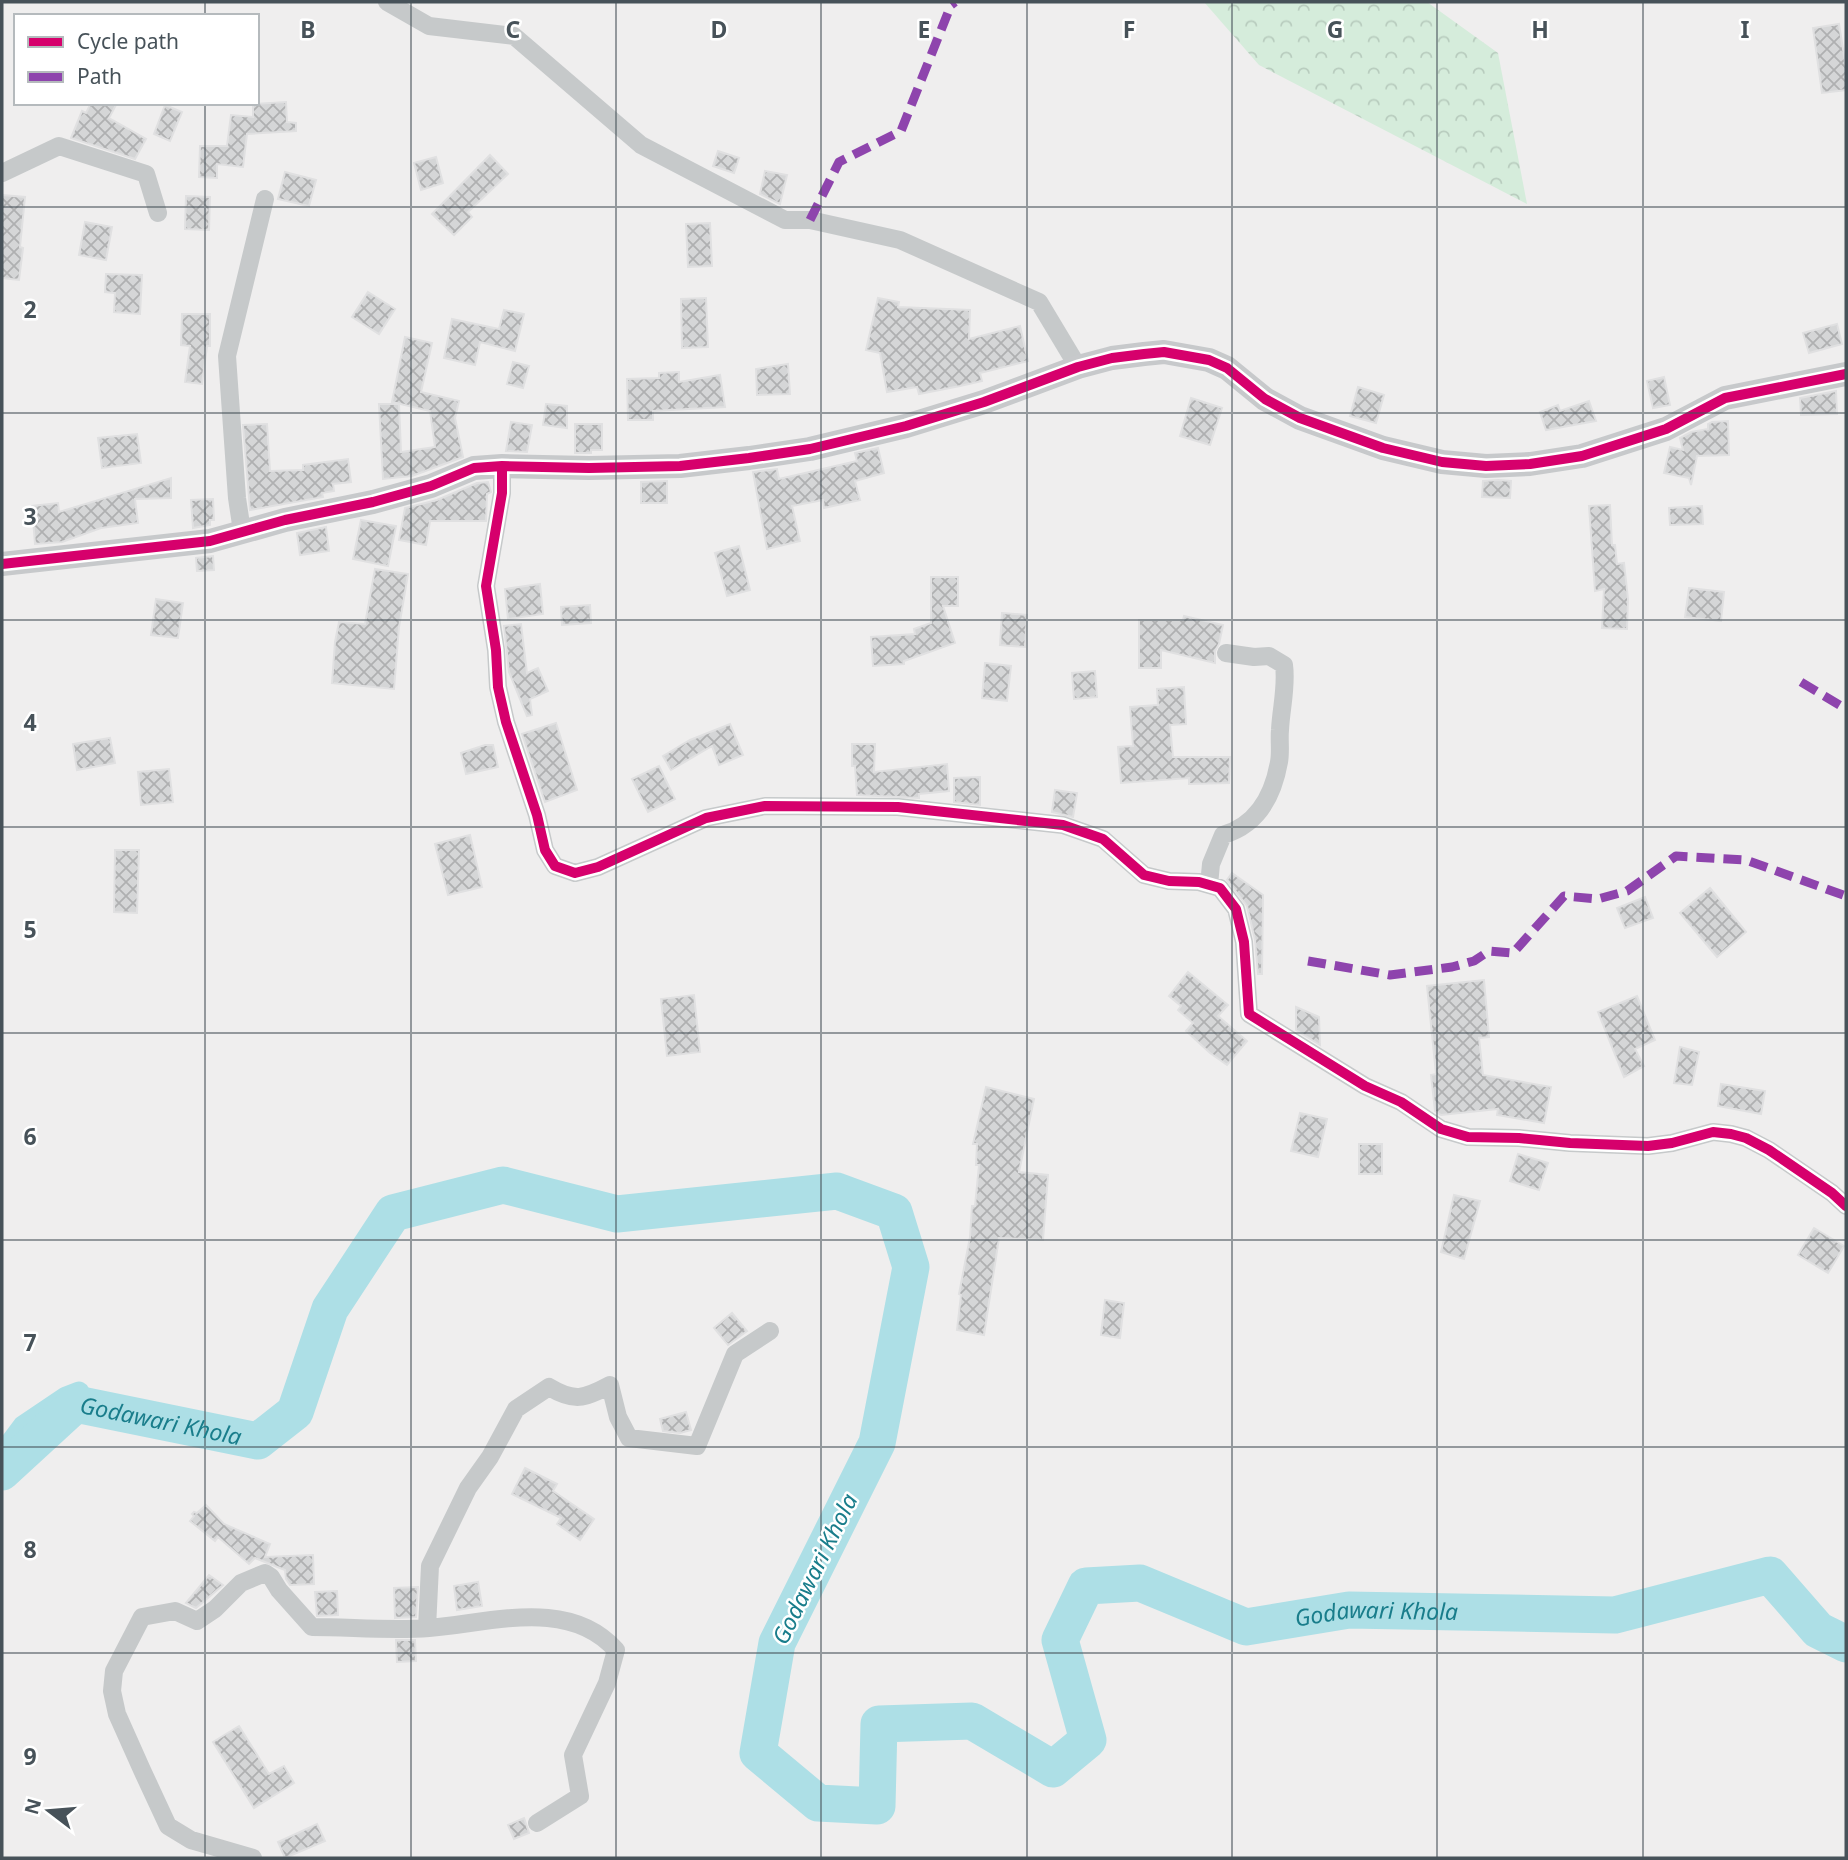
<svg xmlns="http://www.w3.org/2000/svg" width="1848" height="1860" font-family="'Noto Sans',sans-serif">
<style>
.forest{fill:url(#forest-crowns)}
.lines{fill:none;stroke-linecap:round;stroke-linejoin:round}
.canal{stroke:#addfe6;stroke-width:21}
.river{stroke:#addfe6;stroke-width:37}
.building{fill:url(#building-cross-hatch);stroke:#e0e0e1;stroke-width:2}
.street{stroke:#c6c9ca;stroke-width:18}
.secondary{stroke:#c7c9cb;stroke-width:24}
.quiet{stroke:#8e44ad;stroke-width:9;stroke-dasharray:18 9;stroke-linecap:butt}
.cycleway-casing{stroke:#fff;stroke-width:15}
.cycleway{stroke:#d6006c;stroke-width:10}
.grid{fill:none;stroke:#475259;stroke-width:2;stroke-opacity:0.55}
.labels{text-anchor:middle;stroke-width:5;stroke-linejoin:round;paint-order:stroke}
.water-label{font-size:23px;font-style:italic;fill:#197d8b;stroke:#fff}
.grid-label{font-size:23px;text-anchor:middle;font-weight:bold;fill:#475259;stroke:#fff;stroke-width:5;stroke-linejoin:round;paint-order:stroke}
</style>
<defs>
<pattern id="forest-crowns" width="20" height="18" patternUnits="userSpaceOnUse" patternTransform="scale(1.75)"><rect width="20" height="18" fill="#d5ecdb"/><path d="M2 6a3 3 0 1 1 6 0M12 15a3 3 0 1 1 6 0" fill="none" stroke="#b8ccbe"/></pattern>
<pattern id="building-cross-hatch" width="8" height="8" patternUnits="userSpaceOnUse" patternTransform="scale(1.75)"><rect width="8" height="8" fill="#d5d6d7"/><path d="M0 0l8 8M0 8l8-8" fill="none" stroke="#afb0b1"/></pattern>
</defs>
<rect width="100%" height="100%" fill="#efeeee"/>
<path class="forest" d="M1204,2H1427L1498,53L1527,204L1259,65Z"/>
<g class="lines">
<path class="canal" d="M2,1454L23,1426L66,1397L79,1392"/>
<path class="river" id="s1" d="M2,1472L76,1404L258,1441L295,1412L330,1309L393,1213L503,1185L617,1214L837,1191L894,1212L911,1267L877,1443L777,1643L758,1753L818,1803L877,1806L879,1724L972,1721L1053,1769L1088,1740L1060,1640L1086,1586L1140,1583L1246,1627L1349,1610L1615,1615L1770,1575L1818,1630L1846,1644"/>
</g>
<path class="building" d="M1839,24L1846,68V90L1822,93L1813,28Z
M286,102L287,122L296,123V131L247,134L243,167L217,164V178L199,177L200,146H227L231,115L253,117V104Z
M91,103H117L109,118L146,139L135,159L71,138L82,111L86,113Z
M165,105L182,112L170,141L154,134Z
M718,151L739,158L734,173L713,166Z
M490,155L508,174L468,212L472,217L454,235L432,214Z
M436,157L443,183L421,190L414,163Z
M765,171L787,175L780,204L760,194Z
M285,172L316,180L309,206L278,199Z
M2,195L25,197L20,247L23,248L19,280L2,278Z
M186,196L210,197L209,230L185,229Z
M85,222L112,227L106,260L79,255Z
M710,223L712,266L688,267L686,224Z
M106,274L142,275L140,314L114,312L115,293L105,292Z
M368,292L395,309L379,334L352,317Z
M706,298L708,347L682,348L681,299Z
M878,298L899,302L898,307L970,310L969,339L1020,326L1028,361L980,373L982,381L960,386L919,394L917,387L887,392L880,353L866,350Z
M504,310L524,314L515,351L480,342L475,365L444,358L452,319L499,329Z
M182,314H210V346H207L202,384L185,382L190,346L181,345Z
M1837,324L1842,344L1809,353L1803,333Z
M405,337L432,343L421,392L459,401L455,418L463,457L412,476L383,479L379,404H399L401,452L435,447L430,411L392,402Z
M513,362L529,366L523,388L507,384Z
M788,364L790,394L757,395L756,369Z
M679,372V382L720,375L725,407L653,411V420H628L627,379L659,378V373Z
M1664,377L1670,405L1653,408L1647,381Z
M1358,387L1384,395L1376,423L1350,416Z
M1836,391L1837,414L1801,415L1800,398Z
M1191,398L1222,408L1210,445L1180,436Z
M1589,401L1596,421L1546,430L1540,412L1558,405L1560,411Z
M546,404L567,406V428L543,425Z
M1728,421L1729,455L1697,456L1691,485L1689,478L1664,473L1670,447L1683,450L1680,438L1691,432L1708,429V424L1712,422Z
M511,422L532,425L527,452L506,451Z
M267,424L270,471L303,470V465L348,459L351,482L333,484L334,491L322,493L323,497L250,510L243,425Z
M575,424H602V450H591V453H575Z
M137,434L141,463L102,468L98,438Z
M878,448L884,473L855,481L860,500L824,508L823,500L792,506L800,541L767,549L753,472L777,469L779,479L857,461L855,453Z
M171,478V498L135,499L138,523L101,528L62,542L35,544L32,506L58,503L59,512Z
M1498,480L1511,481L1510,498L1482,497L1483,481Z
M667,481V503H641V482Z
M488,482L491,492L487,494L486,521H430L426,545L399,540L405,508L437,500L477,483Z
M213,499L214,520H210V525L193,528L191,500Z
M1610,505L1612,545H1615L1617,564L1624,563L1628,599L1627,629L1602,628L1604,589L1595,591L1589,506Z
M1702,506L1703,524L1670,525L1669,508Z
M361,520L396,526L388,566L353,559Z
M326,527L329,551L300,555L297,533Z
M739,546L750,590L727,596L715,553Z
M213,556L214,570L197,571L196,558Z
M375,569L408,574L399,627L394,689L332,683L335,642L339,622L365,624Z
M931,577H958V606H943L955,643L904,661V664L873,666L871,637L915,634L914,629L931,623Z
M540,584L543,614L508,619L505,589Z
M1689,588L1724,592L1721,621L1685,617Z
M156,599L183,603L178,638L151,635Z
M590,605L591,623L562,625L561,607Z
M1002,613L1027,615L1025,647L1000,645Z
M1184,616L1223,625L1219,644L1215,651V663L1161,650V668H1139V620H1183Z
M521,624L527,673L538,668L548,691L530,699L532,715L527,716L509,672L504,626Z
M985,663L1011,666L1007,701L982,698Z
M1095,671L1097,697L1074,699L1072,673Z
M1184,687L1186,724L1170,725L1173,757H1230L1229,783L1189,784V778L1121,783L1118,747L1133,746L1130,707L1158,705L1157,689Z
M556,723L577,790L545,802L522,734Z
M730,724L743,755L719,765L712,746L671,770L663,756L690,740Z
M110,738L115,763L77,770L73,744Z
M852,744H875L874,772L947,764L949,791L919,794V798L857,795L855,766H852Z
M485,745H493L498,767L466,774L461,753Z
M659,766L675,799L648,812L632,779Z
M169,769L173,802L141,805L138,772Z
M980,777V805L954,802V778Z
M1055,790L1077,793L1073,817L1052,812Z
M470,835L482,887L448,895L435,844Z
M115,850H139L137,913L114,912Z
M1232,873L1263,895L1262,974H1258L1255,940L1247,906L1227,880Z
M1710,888L1746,932L1717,957L1680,913Z
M1645,897L1653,918L1625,928L1617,908Z
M1188,972L1228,1005L1218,1016L1247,1041L1227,1065L1210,1053L1186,1031L1193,1023L1178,1010L1181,1006L1169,996Z
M1484,980L1489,1037L1479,1038L1483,1075L1551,1087L1544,1123L1497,1115L1498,1109L1441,1115L1435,1111L1431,1075L1436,1074L1427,986Z
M694,995L700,1052L667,1056L661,999Z
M1637,996L1655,1040L1635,1049L1644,1066L1624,1077L1598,1012Z
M1296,1007L1319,1017L1320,1045L1296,1030Z
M1680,1047L1699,1052L1692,1085L1674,1083Z
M1721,1084L1765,1091L1761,1114L1718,1106Z
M986,1087L1034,1099L1019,1172L1048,1175L1043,1240L999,1238L984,1335L957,1330L961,1295L959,1294L970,1237L972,1206H975L979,1165H976L977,1144H973Z
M1300,1113L1327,1119L1318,1157L1291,1151Z
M1359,1144H1382V1174H1359Z
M1518,1154L1548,1163L1539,1190L1510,1181Z
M1454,1195L1480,1201L1464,1259L1441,1252Z
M1814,1228L1844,1246L1828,1273L1798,1255Z
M1105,1300L1124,1303L1120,1338L1101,1335Z
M732,1313L747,1331L728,1345L714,1328Z
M686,1412L691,1430L680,1433L663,1431L660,1419Z
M525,1468L557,1484L553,1491L594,1519L580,1540L557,1524L561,1518L512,1494Z
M206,1505L224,1524L270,1544L265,1557L313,1555L314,1584L290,1585L286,1579L285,1570L255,1558L249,1564L218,1537L215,1541L190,1521L194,1516L192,1514L194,1512L197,1513Z
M209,1575L223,1585L196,1608L186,1603Z
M478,1582L482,1606L457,1610L454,1586Z
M418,1587L416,1617L395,1618L394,1588Z
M337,1591L338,1615L317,1616L315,1592Z
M396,1640H415L416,1661L397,1662Z
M239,1726L269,1774L284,1766L294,1783L254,1808L213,1742Z
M524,1818L529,1833L514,1839L508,1825Z
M317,1824L325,1841L285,1858L278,1842Z"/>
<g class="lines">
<path class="street" d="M387,2L429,26L514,36L641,145L785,220H810L900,240L1039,302L1078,367
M2,173L59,146L146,174L158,213
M502,466V493L486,586L496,650L498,687L506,722L537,815L545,850L555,866L575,873L598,867L706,818L765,806L898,807L1063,825L1103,839L1144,875L1169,881L1199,882L1220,888L1236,909L1244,942L1249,1014L1365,1086L1401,1102L1441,1129L1468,1137L1519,1138L1570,1143L1648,1146L1672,1143L1713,1132L1731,1134L1746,1138L1769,1150L1832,1193L1846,1206
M242,531L237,498L227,356L265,199
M1209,885L1211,864L1223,835C1257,825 1273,796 1279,762C1281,752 1279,740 1280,730C1281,708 1287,687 1284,665L1269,656L1254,657L1226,653
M427,1628L430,1566L468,1488L490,1457L516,1409L549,1387C574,1402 584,1399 610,1385L618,1417L629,1438L697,1446L735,1354L770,1331
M253,1858L191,1840L168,1826L142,1770L117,1714L112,1691L114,1671L142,1617L175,1611L197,1621L215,1609L241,1583L265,1573L271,1577L279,1590L312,1627C350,1627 391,1631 429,1628C491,1623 569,1597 616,1650L607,1683L573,1755L580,1796L537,1823"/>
<path class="secondary" d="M2,564L210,541L285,520L373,502L431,486L474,468L502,466L589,468L680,466L749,458L810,449L906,426L984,402L1078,367L1112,358L1144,354L1164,352L1209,360L1227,368L1265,399L1300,418L1383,448L1442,462L1486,466L1530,464L1582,456L1666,429L1725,398L1846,374"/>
<path class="quiet" d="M810,220L839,162L901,131L951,5L955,2
M1801,682L1846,709
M1308,961L1390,975L1452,967L1474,961L1489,951L1513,953L1564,896L1598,899L1627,891L1676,856L1746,860L1846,896"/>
<defs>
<path id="cycleway" d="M502,466V493L486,586L496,650L498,687L506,722L537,815L545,850L555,866L575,873L598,867L706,818L765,806L898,807L1063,825L1103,839L1144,875L1169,881L1199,882L1220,888L1236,909L1244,942L1249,1014L1365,1086L1401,1102L1441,1129L1468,1137L1519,1138L1570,1143L1648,1146L1672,1143L1713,1132L1731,1134L1746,1138L1769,1150L1832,1193L1846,1206
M2,564L210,541L285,520L373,502L431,486L474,468L502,466L589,468L680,466L749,458L810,449L906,426L984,402L1078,367L1112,358L1144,354L1164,352L1209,360L1227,368L1265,399L1300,418L1383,448L1442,462L1486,466L1530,464L1582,456L1666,429L1725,398L1846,374"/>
</defs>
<use href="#cycleway" class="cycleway-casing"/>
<use href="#cycleway" class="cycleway"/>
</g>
<path class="grid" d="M205,2V16M411,2V1858M616,2V1858M821,2V1858M1027,2V1858M1232,2V1858M1437,2V1858M1643,2V1858M205,103V1858M2,207H1846M2,413H1846M2,620H1846M2,827H1846M2,1033H1846M2,1240H1846M2,1447H1846M2,1653H1846"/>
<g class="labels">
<g class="water-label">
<text dy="8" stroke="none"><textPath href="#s1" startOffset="187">Godawari Khola</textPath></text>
<text transform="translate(815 1569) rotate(-64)" y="8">Godawari Khola</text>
<text dy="8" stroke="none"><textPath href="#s1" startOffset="2558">Godawari Khola</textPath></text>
</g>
</g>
<g class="grid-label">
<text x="308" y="38">B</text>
<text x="513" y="38">C</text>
<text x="719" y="38">D</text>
<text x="924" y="38">E</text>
<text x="1129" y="38">F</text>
<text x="1335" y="38">G</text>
<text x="1540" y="38">H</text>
<text x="1745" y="38">I</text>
<text x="30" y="318">2</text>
<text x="30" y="525">3</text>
<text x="30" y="731">4</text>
<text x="30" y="938">5</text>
<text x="30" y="1145">6</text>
<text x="30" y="1351">7</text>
<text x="30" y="1558">8</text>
<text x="30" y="1765">9</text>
</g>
<rect width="1848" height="1860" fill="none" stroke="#475259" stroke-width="7"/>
<rect x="14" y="14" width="245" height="91" fill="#ffffff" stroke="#b5babd" stroke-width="2"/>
<rect x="28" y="37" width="35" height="10" fill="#d6006c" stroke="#b5babd" stroke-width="2"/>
<text x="77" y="49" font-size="21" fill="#475259">Cycle path</text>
<rect x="28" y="72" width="35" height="10" fill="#8e44ad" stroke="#b5babd" stroke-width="2"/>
<text x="77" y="84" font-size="21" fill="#475259">Path</text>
<g transform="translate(49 1811) rotate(286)" stroke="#ffffff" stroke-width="5" paint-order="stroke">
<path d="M0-5L12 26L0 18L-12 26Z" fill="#475259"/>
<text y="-10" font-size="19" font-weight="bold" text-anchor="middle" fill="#475259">N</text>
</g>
</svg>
